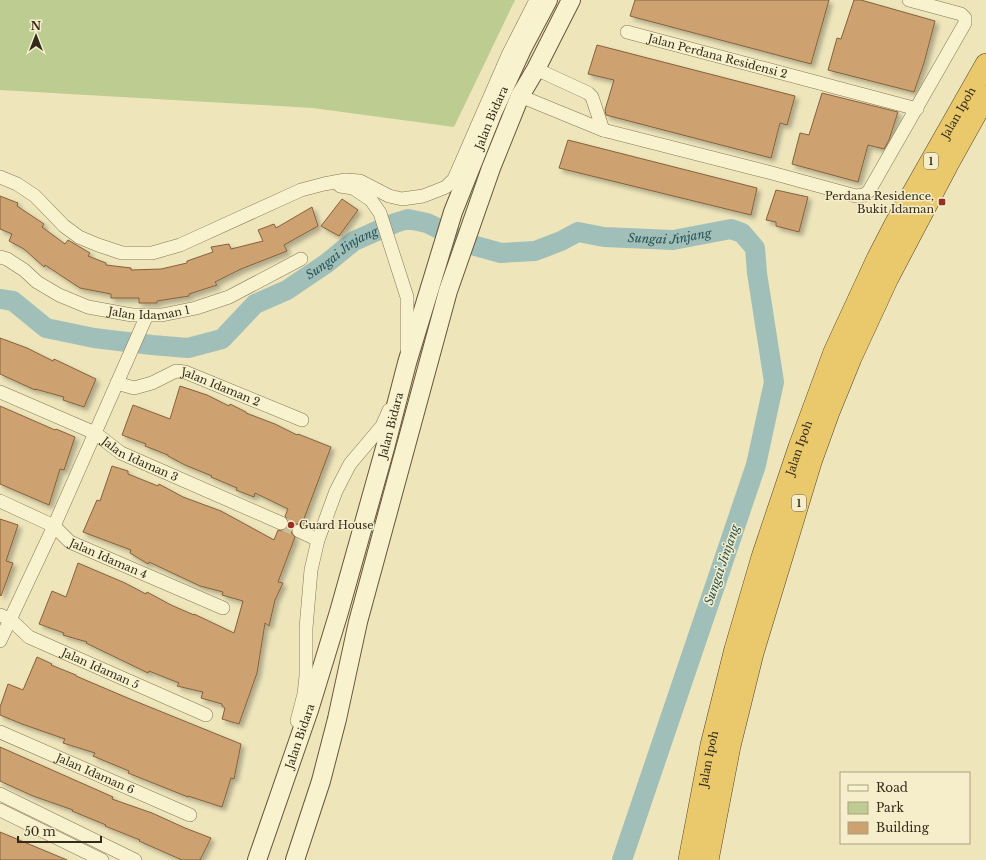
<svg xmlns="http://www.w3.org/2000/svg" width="986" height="860" font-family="'Libre Baskerville',serif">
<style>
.green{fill:#bdcc90}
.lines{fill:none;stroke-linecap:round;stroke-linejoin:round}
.river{stroke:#a0bfb9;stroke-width:20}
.building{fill:#cda270;stroke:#85613b;filter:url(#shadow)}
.minor-tunnel{stroke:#c9c09b;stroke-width:13;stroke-dasharray:13 6;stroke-linecap:butt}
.minor-casing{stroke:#857555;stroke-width:14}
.secondary-casing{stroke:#675539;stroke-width:20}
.trunk-casing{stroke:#52422a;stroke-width:22}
.minor{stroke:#f9f2ce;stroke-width:13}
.secondary{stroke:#f9f2ce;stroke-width:18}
.trunk{stroke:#eac96c;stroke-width:21}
.poi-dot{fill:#953124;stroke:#f6eecb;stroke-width:1.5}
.labels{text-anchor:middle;stroke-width:3;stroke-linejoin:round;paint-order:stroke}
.shield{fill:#f6eecb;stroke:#6e654f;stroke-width:1}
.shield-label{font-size:10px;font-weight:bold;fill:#342a1a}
.street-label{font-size:11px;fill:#342a1a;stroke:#f6eecb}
.poi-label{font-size:11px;fill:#342a1a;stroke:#f6eecb;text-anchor:end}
.water-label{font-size:12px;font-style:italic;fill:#295254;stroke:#f6eecb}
</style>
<defs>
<filter id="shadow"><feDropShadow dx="3.5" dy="3.5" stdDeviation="2" flood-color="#0004"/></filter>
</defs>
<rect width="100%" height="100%" fill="#eee5bb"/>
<path class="green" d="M0,0H515L454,127L313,108L0,90Z"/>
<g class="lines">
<path class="river" id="s1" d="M0,299L13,301L46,328L94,338L152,345L188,348L222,339L255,304L287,290L327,263L354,241L395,223L408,219L427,223L472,245L501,253L535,251L561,241L578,232L604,237L673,240L731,229L742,233L755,248L757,273L774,382L756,465L622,860"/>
</g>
<path class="building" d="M635,0H829L811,64L630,16Z
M854,0H861L935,21L924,63L914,92L828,70L837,38L841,39Z
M597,45L795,96L787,125L780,123L771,158L606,115L605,110L614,80L588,74Z
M822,93L898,112L889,140L884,149L868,145L858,182L792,164L800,133L809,135Z
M568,140L757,188L751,215L559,168Z
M776,190L808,197L799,232L776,226V222L766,220Z
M0,196L18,203L17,206L44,224L42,227L65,244L68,240L90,253L88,256L106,263V265L131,268V270L161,269L187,263V261L213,252L211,247L229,244L231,249L263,241L258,230L274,224L276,228L312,207L318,226L284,245L287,251L241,269L215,282L217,285L189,294V296L157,301V303H139V298H111V294L80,288L45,265L44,267L24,249L9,241L12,234L0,229Z
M342,199L358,210L339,236L321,226Z
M0,338L27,348L53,361L54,359L96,379L84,407L63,400L64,397L35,389V390L0,374Z
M180,386L207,395L229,406L230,404L246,412V413L275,424L297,435L298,434L331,447L302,524H295L292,528L291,532L295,537L278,582L283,583L275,600L269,626L265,623L257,673L239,724L222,719L225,708L222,706V704L201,698L203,692L177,686L179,683L149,671L148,673L86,643L87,642L63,635L64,633L39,624L52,591L66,597L78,563L125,583L146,594L147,592L171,605L194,615V614L234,633L243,601L222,595L223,592L200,586L149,562L148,564L130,553L131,550L83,532L97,500L100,501L112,466L128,471V474L158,486L159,484L183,497L221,511L274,540L278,530L282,531L288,527L289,522L285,516L288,509L255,493L254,497L236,490L237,488L211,477L212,476L185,465L168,456V455L145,446L146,444L122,435L133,405L170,419Z
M0,406L55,430L56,429L75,437L64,470L60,469L49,505L0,484Z
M0,519L18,525L6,561L13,563L1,596L0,595Z
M37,657L52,664L51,665L76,675V676L130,699L241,744L234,779L231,778L222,807L188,796V797L128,773L129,771L93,756L95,753L63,743L65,739L22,724L0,715V707L8,684L23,690Z
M0,747L113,797L112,799L152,813L185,828L211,838L200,860H182L139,841L140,840L105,826L106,825L72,811L73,810L33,796L0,781Z
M0,832L67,860H0Z"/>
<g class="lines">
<path class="minor-tunnel" d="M281,523L299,531"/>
<defs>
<g id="minor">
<path id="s2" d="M627,32L917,109"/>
<path d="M536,69L588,93L592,97L603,130"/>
<path d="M520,96L603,130L768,172L856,196L864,195L869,191L965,23V18L961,14L909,0"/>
<path d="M0,177L17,184L35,196L64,226L79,237L98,245L122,253H152L180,245L301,190L324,184L345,180L360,181L389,196L402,199L423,196L436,191L446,187L454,179L508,55L536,0"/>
<path d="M340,186L353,188L371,200L380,213L407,297V350"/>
<path id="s3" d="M0,257L7,259L24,270L37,282L59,295L88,307L132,315H162L196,308L229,297L301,259"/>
<path id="s4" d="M117,383L134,388L152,383L176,371L185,372L302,420"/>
<path id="s5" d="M0,392L95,433L121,453L281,523"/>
<path id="s6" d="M0,501L54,526L70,542L223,608"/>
<path d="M299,531L318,540"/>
<path id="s7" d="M0,615L10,619L29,637L206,715"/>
<path d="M0,641L54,526L147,315"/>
<path d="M297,721L304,694L306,676V628L311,570L318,540L336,491L350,464L382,426L389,410"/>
<path id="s8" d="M0,732L190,815"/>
<path d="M0,794L135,860"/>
<path d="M0,810L102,860"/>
</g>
<g id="secondary">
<path id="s9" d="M257,860L309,710L339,612L385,448L407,363L453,212L493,112L523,47L548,0"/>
<path d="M295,860L321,781L337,719L358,622L448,291L491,168L520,96L536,69L571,0"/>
</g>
<g id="trunk">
<path id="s10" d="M689,860L711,745L735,649L762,557L799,447L834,352L877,259L894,226L986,64"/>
<path d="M708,860L730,746L753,653L811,462L829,412L851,358L888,278L947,166L986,96"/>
</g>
</defs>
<use href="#minor" class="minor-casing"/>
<use href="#secondary" class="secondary-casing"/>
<use href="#trunk" class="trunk-casing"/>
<use href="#minor" class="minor"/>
<use href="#secondary" class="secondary"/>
<use href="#trunk" class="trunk"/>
</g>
<g class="poi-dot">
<rect x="938" y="198" width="8" height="8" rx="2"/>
<circle cx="291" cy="525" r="4"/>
</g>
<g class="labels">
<g class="shield">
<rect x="924" y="153" width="14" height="16" rx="3"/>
<rect x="792" y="495" width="14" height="16" rx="3"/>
</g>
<g class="shield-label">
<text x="931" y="165">1</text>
<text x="799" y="507">1</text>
</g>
<g class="street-label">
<text dy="4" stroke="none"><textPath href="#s2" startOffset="94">Jalan Perdana Residensi 2</textPath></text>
<text dy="4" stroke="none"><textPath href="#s10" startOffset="799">Jalan Ipoh</textPath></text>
<text dy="4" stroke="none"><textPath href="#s9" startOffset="779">Jalan Bidara</textPath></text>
<text dy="4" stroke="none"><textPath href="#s3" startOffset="164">Jalan Idaman 1</textPath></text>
<text dy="4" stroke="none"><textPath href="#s4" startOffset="111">Jalan Idaman 2</textPath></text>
<text dy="4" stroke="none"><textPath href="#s9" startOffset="455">Jalan Bidara</textPath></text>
<text dy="4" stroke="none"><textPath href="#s10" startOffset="427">Jalan Ipoh</textPath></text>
<text dy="4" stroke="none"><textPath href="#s5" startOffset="156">Jalan Idaman 3</textPath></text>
<text dy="4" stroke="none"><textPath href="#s6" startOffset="124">Jalan Idaman 4</textPath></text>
<text dy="4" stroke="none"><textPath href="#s7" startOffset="115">Jalan Idaman 5</textPath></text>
<text dy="4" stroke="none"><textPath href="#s9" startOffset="131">Jalan Bidara</textPath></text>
<text dy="4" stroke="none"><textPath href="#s10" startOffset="103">Jalan Ipoh</textPath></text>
<text dy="4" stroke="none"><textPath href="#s8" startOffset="104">Jalan Idaman 6</textPath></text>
</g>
<g class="poi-label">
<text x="934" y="200">Perdana Residence,<tspan x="934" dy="13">Bukit Idaman</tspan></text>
<text x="299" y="529" text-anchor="start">Guard House</text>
</g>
<g class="water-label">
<text dy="4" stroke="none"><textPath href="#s1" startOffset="732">Sungai Jinjang</textPath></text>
<text dy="4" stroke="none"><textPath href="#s1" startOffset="384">Sungai Jinjang</textPath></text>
<text transform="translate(722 565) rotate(-71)" y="4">Sungai Jinjang</text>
</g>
</g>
<rect x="840" y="772" width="130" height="72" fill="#f6eecb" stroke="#a8a084"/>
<rect x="848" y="785" width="20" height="6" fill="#f9f2ce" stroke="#a8a084"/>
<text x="876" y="792" font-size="12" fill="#342a1a">Road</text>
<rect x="848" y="802" width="20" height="12" fill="#bdcc90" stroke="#a8a084"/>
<text x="876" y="812" font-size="12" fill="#342a1a">Park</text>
<rect x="848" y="822" width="20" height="12" fill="#cda270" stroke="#a8a084"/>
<text x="876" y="832" font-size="12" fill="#342a1a">Building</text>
<g transform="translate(36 36)" stroke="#f6eecb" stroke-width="3" paint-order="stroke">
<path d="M0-3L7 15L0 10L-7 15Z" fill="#342a1a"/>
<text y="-6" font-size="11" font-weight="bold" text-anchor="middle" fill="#342a1a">N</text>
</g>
<path d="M18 836v6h83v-6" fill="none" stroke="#342a1a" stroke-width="2"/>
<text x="24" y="836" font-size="12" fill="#342a1a" stroke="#f6eecb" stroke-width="3" paint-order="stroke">50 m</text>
</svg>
